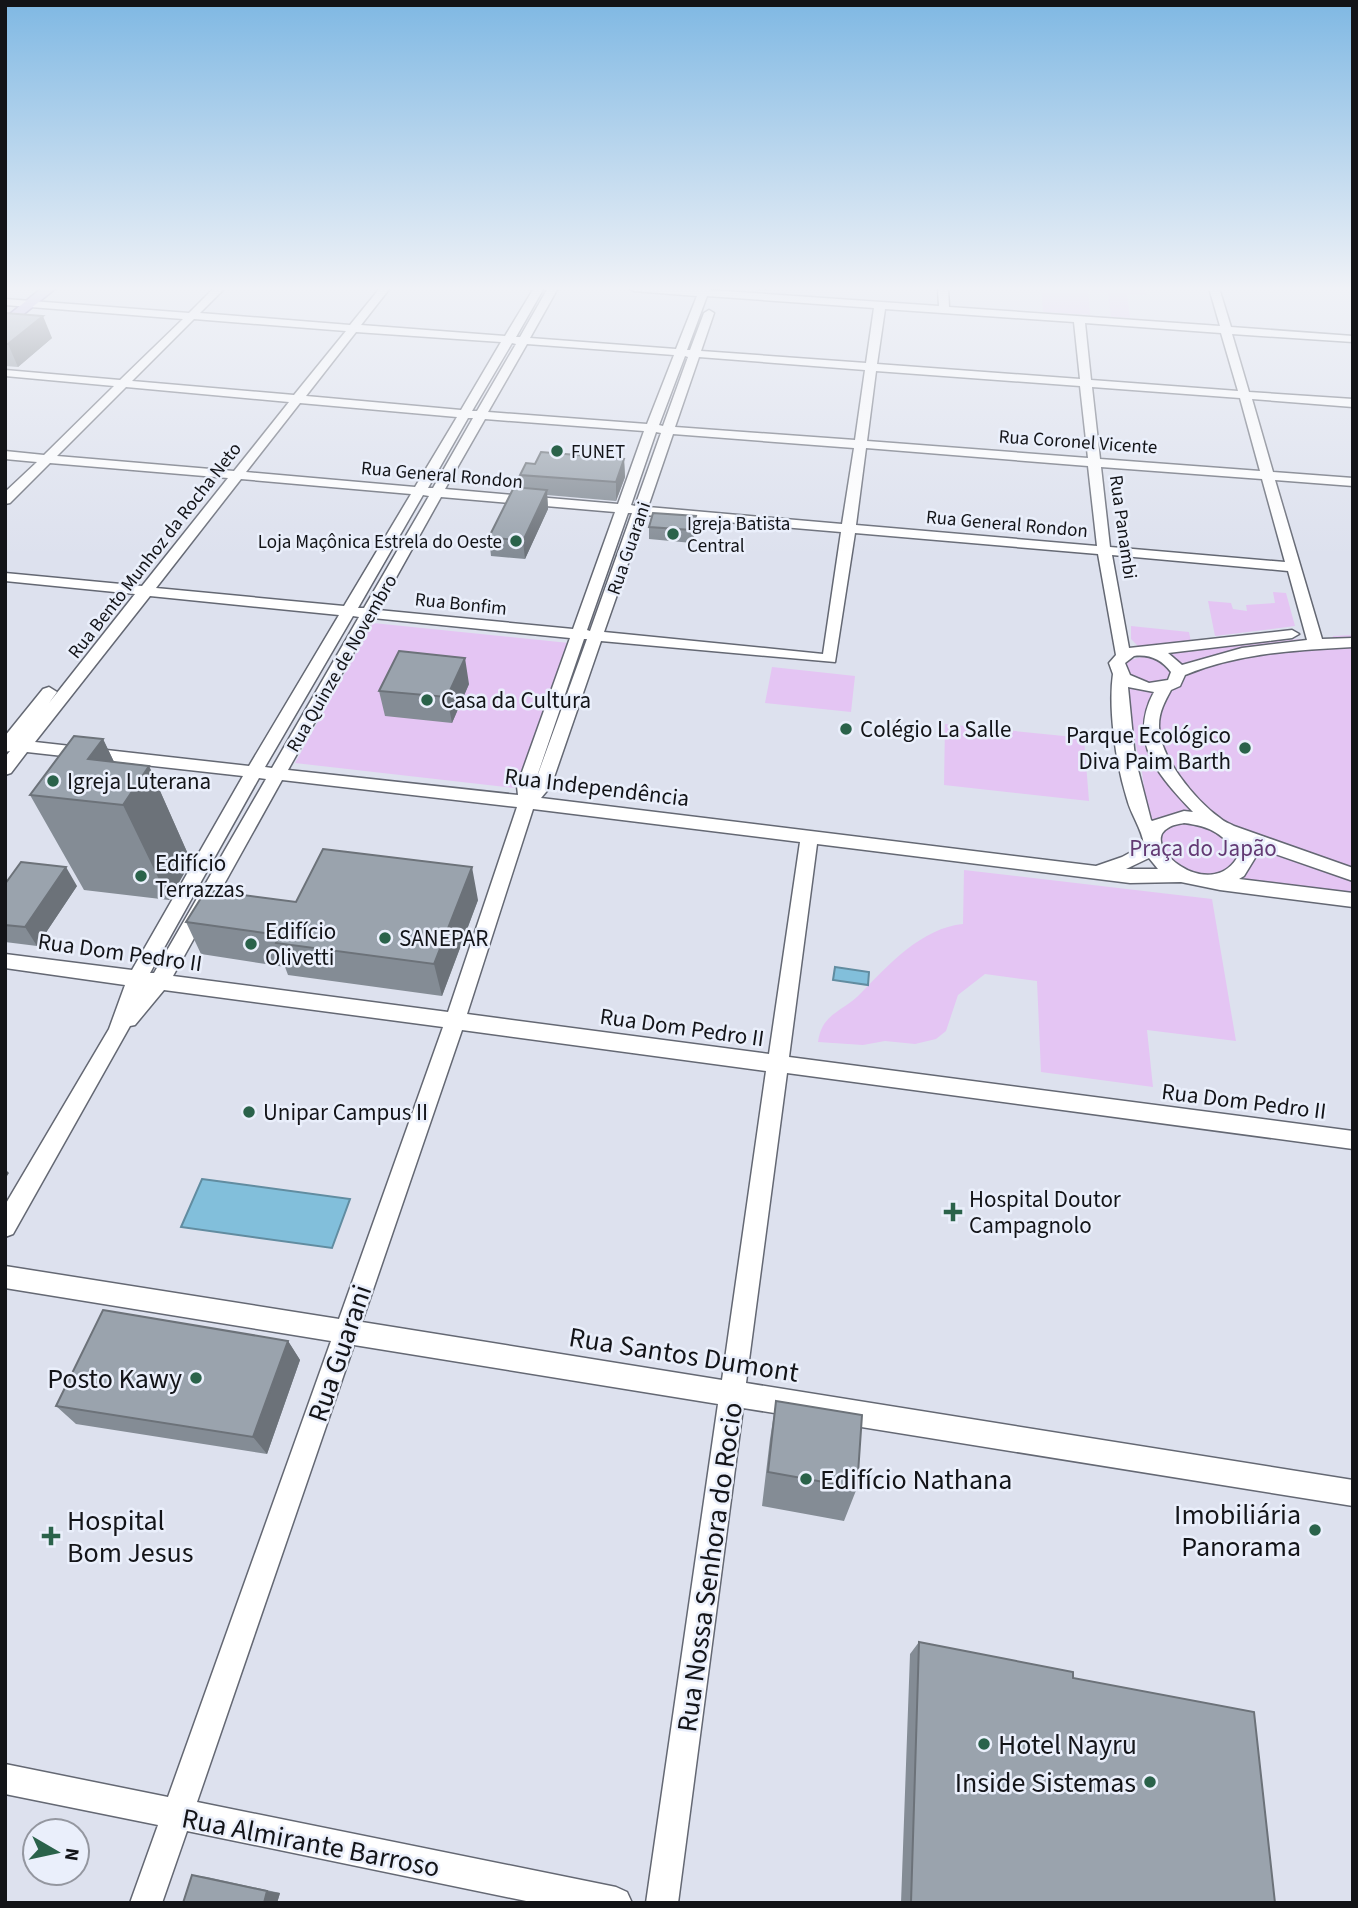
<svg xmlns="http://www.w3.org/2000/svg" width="1358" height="1908" font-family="'Source Sans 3',sans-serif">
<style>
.green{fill:#e4c5f3}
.water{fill:#82bfdb;stroke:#618ca0;stroke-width:2}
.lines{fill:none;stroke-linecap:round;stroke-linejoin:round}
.minor-casing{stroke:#646873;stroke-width:3}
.major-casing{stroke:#665697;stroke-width:3}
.minor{fill:#fff;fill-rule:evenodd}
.major{fill:#beafe9;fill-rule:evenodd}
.wall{fill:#848c95}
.shaded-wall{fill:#6c7279}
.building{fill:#9aa3ad;stroke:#6c7279;stroke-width:2}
.poi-dot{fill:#2a624a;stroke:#eaeffb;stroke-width:2.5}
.labels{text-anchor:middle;stroke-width:5;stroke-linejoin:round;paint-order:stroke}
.far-street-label{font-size:19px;fill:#131418;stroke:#eaeffb}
.far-poi-label{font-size:19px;fill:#131418;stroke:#eaeffb;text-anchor:start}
.poi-label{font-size:23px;fill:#131418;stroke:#eaeffb;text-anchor:start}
.street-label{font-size:23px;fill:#131418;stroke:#eaeffb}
.park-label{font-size:23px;fill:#623973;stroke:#eaeffb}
.near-street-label{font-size:28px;fill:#131418;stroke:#eaeffb}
.near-poi-label{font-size:28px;fill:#131418;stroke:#eaeffb;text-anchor:end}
</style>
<rect width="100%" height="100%" fill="#dde1ee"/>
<path class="green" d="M1041,288H1144L1146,295L1127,294L1130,318L1111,317L1108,292L1088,290L1090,315L1043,312Z
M1273,592L1286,593L1295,626L1215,636L1208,601L1231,603L1233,609L1247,611L1246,605L1275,603Z
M373,623L569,643L515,788L295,763Z
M1131,626L1189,632L1191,642L1140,648L1131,639Z
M1353,635V895L1193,876L1165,855L1149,828L1142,772L1117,663L1167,651L1298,639H1332L1333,636Z
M772,667L855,676L851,712L765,703Z
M945,724L1084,738L1089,801L944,785Z
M964,870L1212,899L1236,1041L1147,1030L1153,1087L1041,1072L1037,981L985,974L958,995L946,1031L936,1039L915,1044L885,1041L863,1045L818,1042C822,1012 844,1012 862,992C889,964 922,928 963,924Z"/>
<path class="water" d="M835,967L869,972L868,985L833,980Z
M202,1179L350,1199L332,1248L181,1227Z"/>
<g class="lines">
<defs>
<path id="minor" d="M214,288H225L200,313L350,325L380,288H390L361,325L505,336L534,288H544L516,337H520L548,288H558L530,338L676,349L697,296L634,291L629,288H710L709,290L939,306L938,288H948L949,307L1220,326L1209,288H1219L1231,327L1353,336V342L1232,334L1249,392L1353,399V407L1252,399L1273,472L1353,478V486L1275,480L1322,639L1353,638V647C1296,650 1239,653 1185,675L1180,686L1171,690C1165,701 1159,712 1159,725C1158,756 1196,801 1220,818C1224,822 1229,823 1234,826L1353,868V881L1249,845L1255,858L1244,876L1239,879L1353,893V907L1220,890L1181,882L1130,883L817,844L789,1057L1353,1131V1149L787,1073L746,1383L1353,1480V1506L743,1408L678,1903H646L718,1404L354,1345L197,1802L616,1887L627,1892L632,1903H536L187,1831L162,1903H130L158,1825L5,1794V1764L168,1797L331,1341L5,1288V1266L339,1319L443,1027L164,990L135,1025L130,1026L13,1234L5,1237V1205L109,1029L125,985L5,968V954L132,970L243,776L27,752L11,773L5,775V757L10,751L5,752V736L43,689L49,687L57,692L49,703L135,594L5,581V573L142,586L228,478L50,463L10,503L5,504V492L37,462L5,459V451L44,455L114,386L5,376V370L120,380L183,319L5,305V299L189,313ZM707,296L874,308L866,363L701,351L714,313L709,310L704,313L690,350H687ZM885,309L1074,322L1080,379L877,364ZM194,319L346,331L294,395L132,381ZM1085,323L1221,333L1238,391L1091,380ZM356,332L501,342L461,410L306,396ZM512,343L516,344L477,411H472ZM527,344L674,355L647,424L488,412ZM685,356L688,357L663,426L659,425ZM699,357L865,370L855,440L675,427ZM876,371L1080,386L1088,458L867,441ZM126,387L289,402L234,471L57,456ZM1092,387L1240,398L1260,471L1100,459ZM300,403L457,417L415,487L246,472ZM468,418H473L433,488H428ZM485,419L644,431L618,504L445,489ZM656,432L661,433L635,506L631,505ZM673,434L854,448L842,524L648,507ZM866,448L1088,466L1097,546L856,525ZM1101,467L1262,479L1285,562L1110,547ZM241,479L411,494L344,606L156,588ZM423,495L429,496L364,608H358ZM441,497L615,512L573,629L378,610ZM628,513H632L590,631L587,630ZM645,515L841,532L823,654L604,632ZM855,533L1098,554L1116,655L1109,663L1113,674C1108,709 1116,764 1127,799C1131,815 1142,829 1144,845L1122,857L1096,866L541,798L551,786L601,641L835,662ZM1112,555L1288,571L1307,640L1242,648L1182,665L1168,653L1292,638L1299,634L1292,630L1129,648ZM150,596L339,615L249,766L35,742ZM353,616L359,617L272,768L265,767ZM373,618L570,638L517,786L518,795L288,770ZM584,639H587L534,785ZM1134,656C1150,654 1162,660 1171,672L1168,680L1149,683L1130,675L1125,663ZM1128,687L1154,692C1127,742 1159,776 1193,812L1184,811L1152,821L1151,820L1135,758ZM259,778L266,779L154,973H150ZM282,780L517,807L448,1012L173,976ZM533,809L800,842L769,1054L467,1014ZM1184,823C1209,826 1227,834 1237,858C1209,903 1138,845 1168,828C1172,825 1179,824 1184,823ZM1149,858L1158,869H1126ZM462,1030L766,1071L722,1380L362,1322Z"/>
<path id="major" d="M42,288H56L5,329V318Z"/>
</defs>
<use href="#minor" class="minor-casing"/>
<use href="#major" class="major-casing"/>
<use href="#minor" class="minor"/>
<use href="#major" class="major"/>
</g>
<path class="wall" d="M727,288H769L768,291Z
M5,313L52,338L18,367L5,366Z
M624,459L625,477L616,501L547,495L548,509L525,559L491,556L489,537L522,488L520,475L535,464Z
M696,516V529L692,543L649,539V527Z
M469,684L452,723L385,716L379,691Z
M103,739L114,762L149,766L191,861L169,900L84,890L30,795Z
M5,884L77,886L37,946L5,942Z
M478,900L442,996L288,975L285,967L201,954L186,922L296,902Z
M288,1341L300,1360L267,1454L76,1424L56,1406Z
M776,1401L857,1488L844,1521L762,1506L770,1439Z
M919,1642L1073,1678L1275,1903H901L910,1654Z
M192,1875L207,1877L280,1893L277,1903H183Z"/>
<path class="shaded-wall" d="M43,316L52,338L18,367L8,344Z
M624,459L625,477L616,501V482Z
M547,490L548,509L525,559L523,541Z
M696,516V529L692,543V530Z
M465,658L469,684L452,723L447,697Z
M103,739L130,795L149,766L191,861L169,900L123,805L88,759Z
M66,867L77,886L37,946L25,927Z
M472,867L478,900L442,996L434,964Z
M5,1169L9,1173L5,1179Z
M288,1341L300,1360L267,1454L253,1437Z
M267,1891L280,1893L277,1903H264Z"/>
<path class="building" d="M5,313L43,316L8,344H5Z
M541,452L624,459L616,482L520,475L526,463L535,464Z
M514,487L547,490L523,541L489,537Z
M653,513L696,516L692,530L649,527Z
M399,651L465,658L447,697L379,691Z
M74,736L103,739L88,759L149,766L123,805L30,795Z
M323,849L472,867L434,964L276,943L279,935L186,922L206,890L296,902Z
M21,862L66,867L25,927L5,925V884Z
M103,1310L288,1341L253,1437L56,1406Z
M776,1401L862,1415L857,1488L768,1472Z
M919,1642L1073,1672V1678L1254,1712L1275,1903H911Z
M192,1875L267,1891L264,1903H183Z"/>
<linearGradient id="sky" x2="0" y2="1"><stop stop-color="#7fb8e3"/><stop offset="0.52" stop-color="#f0f2f7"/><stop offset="1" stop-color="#f0f2f7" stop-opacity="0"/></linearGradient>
<rect width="1358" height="555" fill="url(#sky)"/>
<g class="poi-dot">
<circle cx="557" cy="451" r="7"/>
<circle cx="673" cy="534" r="7"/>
<circle cx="516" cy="541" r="7"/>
<circle cx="427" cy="700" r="7"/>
<circle cx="846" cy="729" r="7"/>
<circle cx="1245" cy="748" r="7"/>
<circle cx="53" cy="781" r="7"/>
<circle cx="141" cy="876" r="7"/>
<circle cx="385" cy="938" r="7"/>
<circle cx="251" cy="944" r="7"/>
<circle cx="249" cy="1112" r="7"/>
<path d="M949.5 1201.5h7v7h7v7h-7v7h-7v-7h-7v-7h7z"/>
<circle cx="196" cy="1378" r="7"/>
<circle cx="806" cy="1479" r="7"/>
<circle cx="1315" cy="1530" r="7"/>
<path d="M47.5 1525.5h7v7h7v7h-7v7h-7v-7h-7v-7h7z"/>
<circle cx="984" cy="1744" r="7"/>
<circle cx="1150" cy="1782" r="7"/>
</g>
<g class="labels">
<g class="far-street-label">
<text transform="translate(1078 441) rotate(4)" y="7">Rua Coronel Vicente</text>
<text transform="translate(442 474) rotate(5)" y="7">Rua General Rondon</text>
<text transform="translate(1007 523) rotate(5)" y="7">Rua General Rondon</text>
<text transform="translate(1124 527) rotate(82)" y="7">Rua Panambi</text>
<text transform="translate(628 548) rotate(-71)" y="7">Rua Guarani</text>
<text transform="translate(154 550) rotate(-52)" y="7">Rua Bento Munhoz da Rocha Neto</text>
<text transform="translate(461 603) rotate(6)" y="7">Rua Bonfim</text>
<text transform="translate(341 663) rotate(-60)" y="7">Rua Quinze de Novembro</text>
</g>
<g class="far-poi-label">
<text x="571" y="458">FUNET</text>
<text x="687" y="530">Igreja Batista<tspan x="687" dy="22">Central</tspan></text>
<text x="502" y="548" text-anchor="end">Loja Maçônica Estrela do Oeste</text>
</g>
<g class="poi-label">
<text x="441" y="708">Casa da Cultura</text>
<text x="860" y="737">Colégio La Salle</text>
<text x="1231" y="743" text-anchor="end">Parque Ecológico<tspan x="1231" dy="26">Diva Paim Barth</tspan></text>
<text x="67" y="789">Igreja Luterana</text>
<text x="155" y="871">Edifício<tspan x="155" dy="26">Terrazzas</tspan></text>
<text x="265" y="939">Edifício<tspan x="265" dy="26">Olivetti</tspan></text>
<text x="399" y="946">SANEPAR</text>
<text x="263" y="1120">Unipar Campus II</text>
<text x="969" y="1207">Hospital Doutor<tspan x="969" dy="26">Campagnolo</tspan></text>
</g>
<g class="street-label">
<text transform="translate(597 787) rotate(7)" y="8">Rua Independência</text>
<text transform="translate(120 952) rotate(8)" y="8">Rua Dom Pedro II</text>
<text transform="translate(682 1027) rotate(8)" y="8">Rua Dom Pedro II</text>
<text transform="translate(1244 1101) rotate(7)" y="8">Rua Dom Pedro II</text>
</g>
<g class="park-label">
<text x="1203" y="856">Praça do Japão</text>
</g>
<g class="near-street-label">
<text transform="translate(339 1353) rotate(-71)" y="10">Rua Guarani</text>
<text transform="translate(684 1354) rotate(9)" y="10">Rua Santos Dumont</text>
<text transform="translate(709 1567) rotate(-82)" y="10">Rua Nossa Senhora do Rocio</text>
<text transform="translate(311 1842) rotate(11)" y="10">Rua Almirante Barroso</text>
</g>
<g class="near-poi-label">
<text x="182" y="1388">Posto Kawy</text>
<text x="820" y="1489" text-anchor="start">Edifício Nathana</text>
<text x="1301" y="1524">Imobiliária<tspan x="1301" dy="32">Panorama</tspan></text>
<text x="67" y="1530" text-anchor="start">Hospital<tspan x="67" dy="32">Bom Jesus</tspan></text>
<text x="998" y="1754" text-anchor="start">Hotel Nayru</text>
<text x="1136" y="1792">Inside Sistemas</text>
</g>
</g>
<rect width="1358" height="1908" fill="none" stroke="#131418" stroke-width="14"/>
<g transform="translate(56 1852) rotate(99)"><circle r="33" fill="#eaeffb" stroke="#9497a0" stroke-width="2"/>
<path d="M0-5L12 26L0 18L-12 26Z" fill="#2a624a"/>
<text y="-10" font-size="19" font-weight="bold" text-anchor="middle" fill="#131418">N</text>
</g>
</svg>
